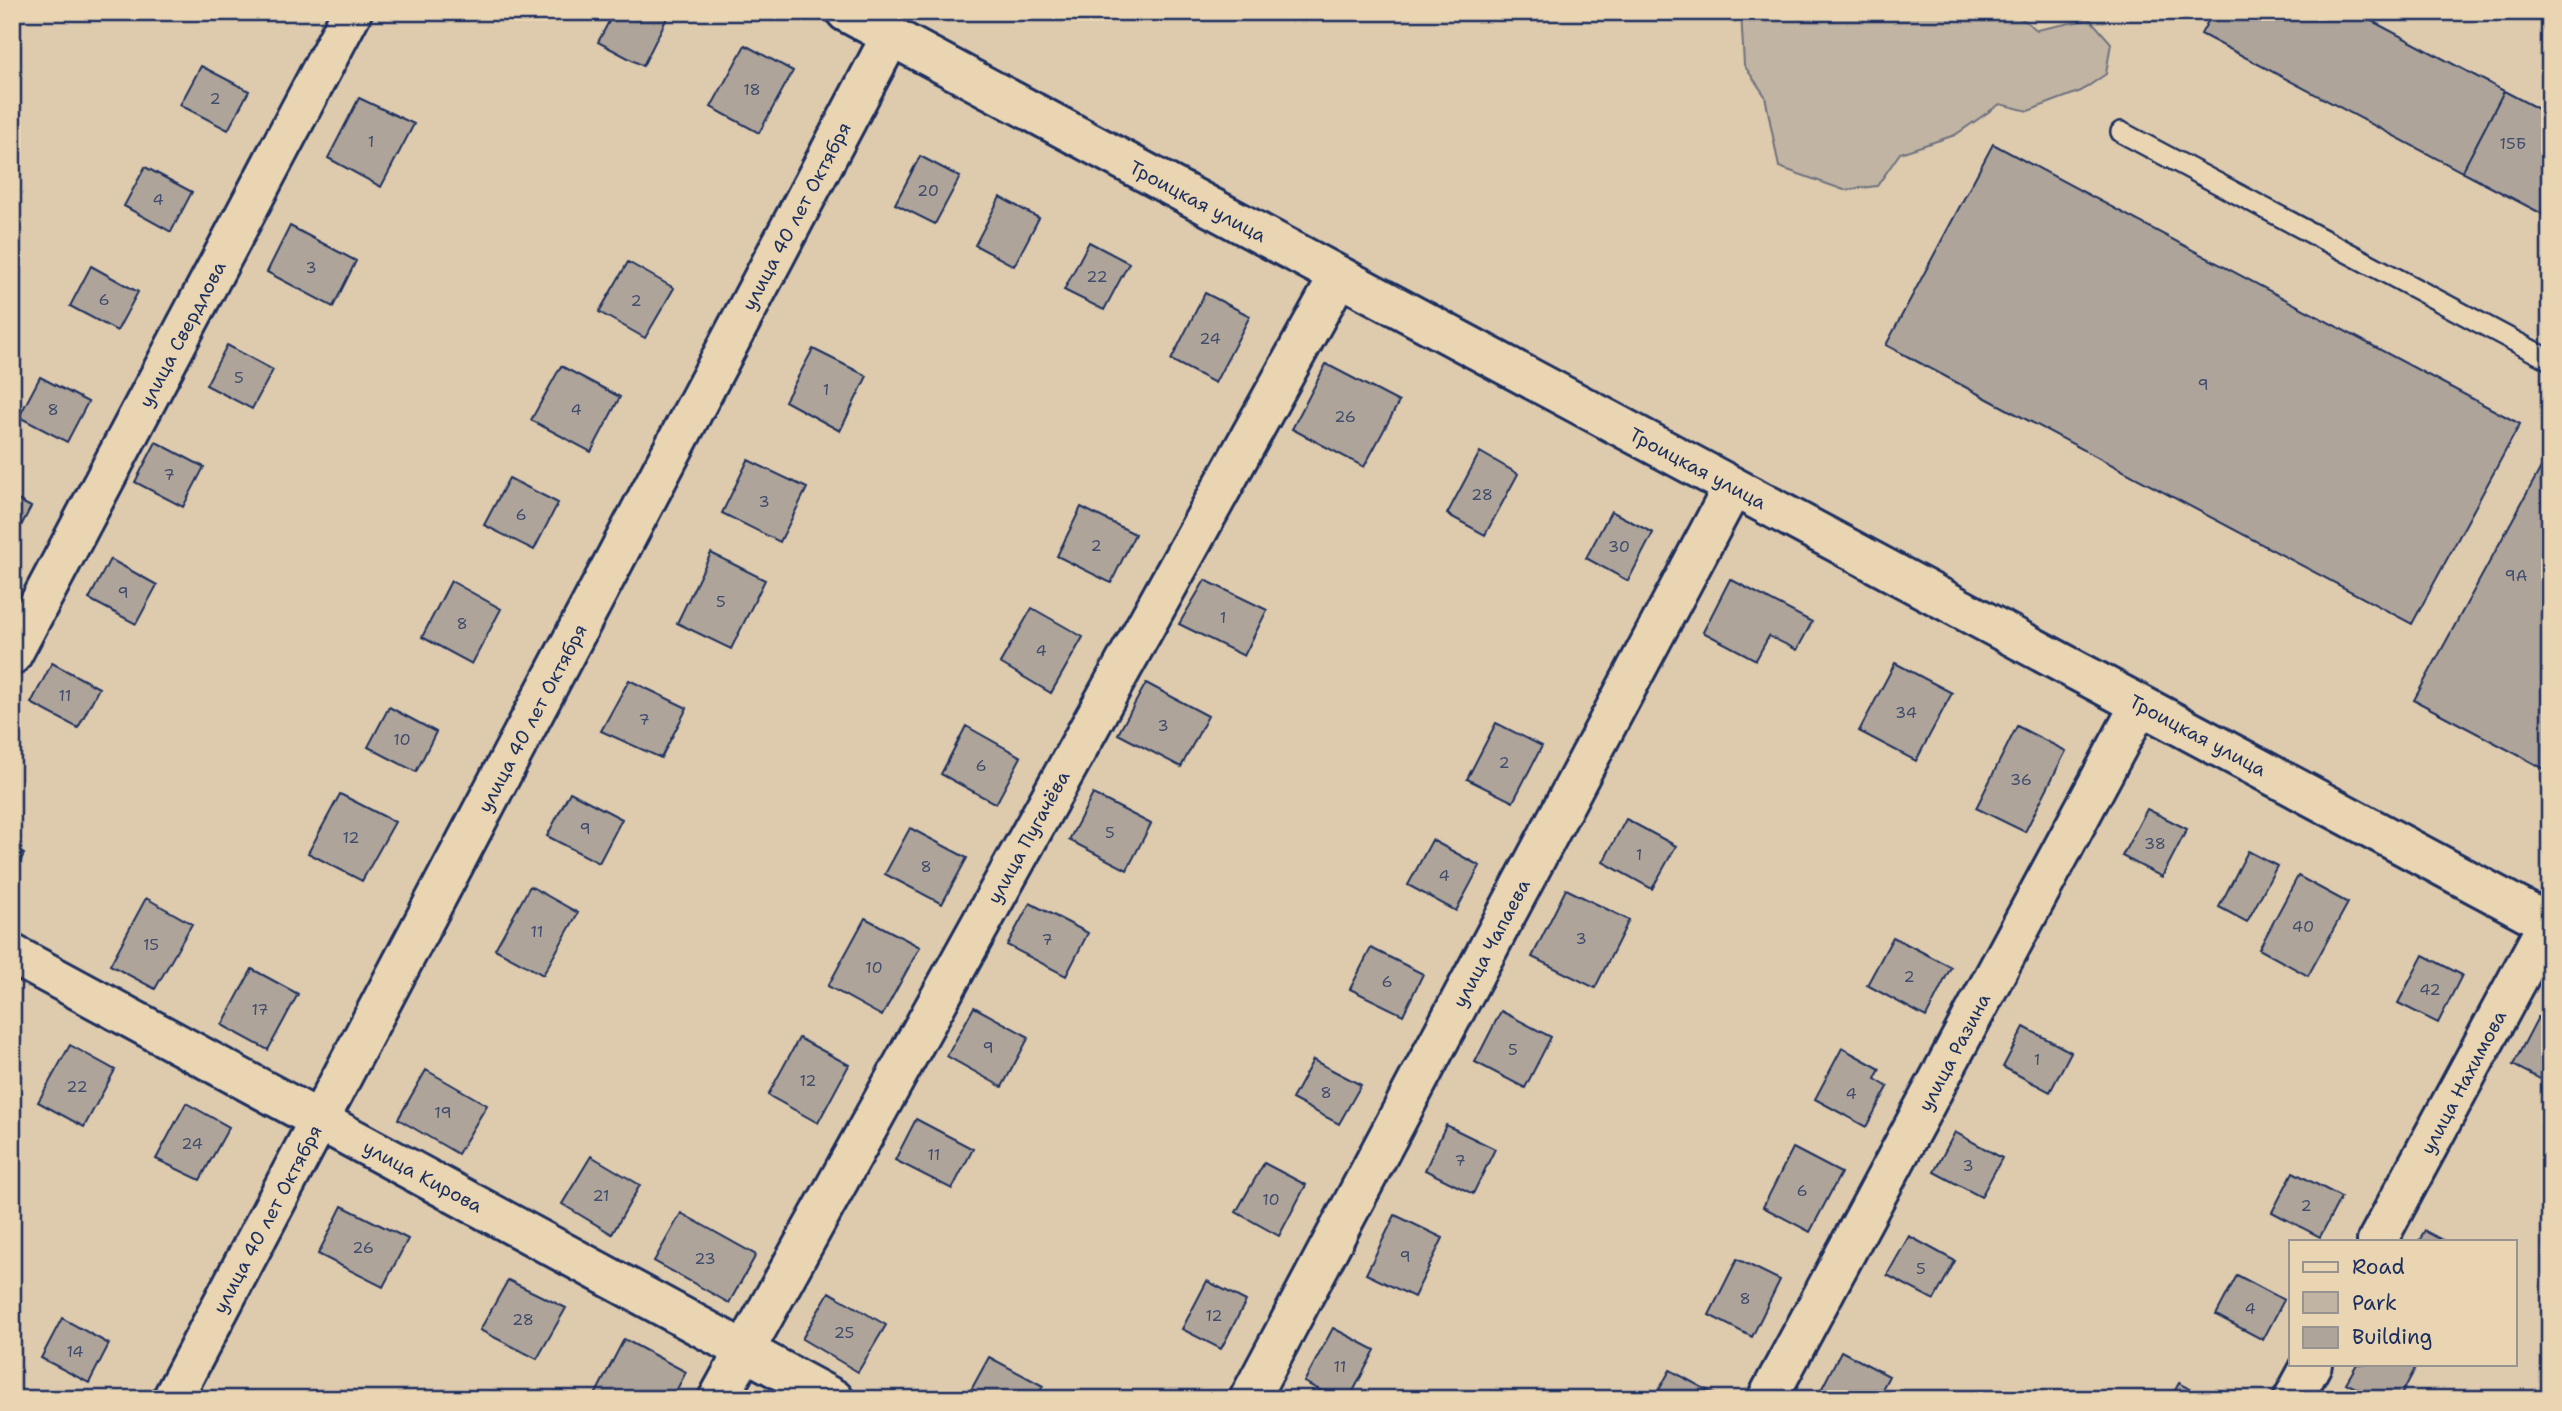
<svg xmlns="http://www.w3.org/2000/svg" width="2562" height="1411" font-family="'Shantell Sans',sans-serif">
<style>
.green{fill:#c1b4a2;stroke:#6e7280;stroke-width:2}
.building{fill:#aea49a;stroke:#1b2f5e;stroke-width:2}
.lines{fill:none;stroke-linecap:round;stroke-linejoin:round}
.service-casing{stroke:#1b2f5e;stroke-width:24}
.minor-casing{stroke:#1b2f5e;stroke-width:44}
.service{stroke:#ead5b3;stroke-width:19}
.minor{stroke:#ead5b3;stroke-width:38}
.labels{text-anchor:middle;stroke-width:7;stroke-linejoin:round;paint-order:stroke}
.number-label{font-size:16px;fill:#404c6d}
.street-label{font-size:19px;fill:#1b2f5e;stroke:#ead5b3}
</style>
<rect width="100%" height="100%" fill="#decbae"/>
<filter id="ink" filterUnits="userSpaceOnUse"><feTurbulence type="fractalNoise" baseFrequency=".0143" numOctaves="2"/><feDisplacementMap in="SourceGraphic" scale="14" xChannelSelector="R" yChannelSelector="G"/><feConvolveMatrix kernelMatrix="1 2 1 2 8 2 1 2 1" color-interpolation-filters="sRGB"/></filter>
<g filter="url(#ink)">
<path class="green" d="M1741,12H2013L2037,30L2090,19L2111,43L2106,74L2081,91L2028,111L2000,104L1955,135L1900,153L1877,186L1844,190L1779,167L1765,96L1744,65Z"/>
<path class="building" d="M614,12H670L643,66L598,42Z
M2213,12H2355L2504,91L2462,172L2201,34Z
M745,45L793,71L759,133L711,107Z
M201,66L249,91L228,130L180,105Z
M2504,91L2550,115V218L2462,172Z
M359,98L414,124L381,187L328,158Z
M1993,144L2520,424L2412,624L1886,345Z
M920,156L960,177L935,224L895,204Z
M145,167L192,192L171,232L124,206Z
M1000,197L1039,218L1014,266L975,245Z
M290,226L356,261L333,307L267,272Z
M1089,242L1129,263L1104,310L1064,290Z
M628,262L674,288L645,338L599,312Z
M91,266L138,292L117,331L70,306Z
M1205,293L1250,316L1215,383L1171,360Z
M227,345L273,370L252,409L206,385Z
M813,349L867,376L840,431L785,401Z
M1326,364L1399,402L1364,467L1292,429Z
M561,366L620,397L591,452L531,420Z
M40,377L88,402L67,442L19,417Z
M156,442L204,467L183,507L135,482Z
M2550,451V772L2414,700Z
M1480,452L1518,474L1485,535L1447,514Z
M748,460L807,488L780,542L722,513Z
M509,478L558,503L534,550L484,525Z
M12,497L31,507L12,543Z
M1081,507L1135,534L1111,583L1057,556Z
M1611,511L1653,533L1628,581L1586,558Z
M711,553L765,580L731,649L677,623Z
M110,559L157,585L136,624L89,599Z
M1730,579L1812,622L1797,650L1769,636L1756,660L1703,632Z
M1205,580L1267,610L1244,656L1179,624Z
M451,581L501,609L472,664L422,637Z
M1032,608L1083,637L1051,693L1000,663Z
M52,663L99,688L78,728L31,703Z
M1895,663L1952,693L1916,761L1859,731Z
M629,680L687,708L661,758L601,731Z
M1146,683L1208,716L1181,767L1118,734Z
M389,707L436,732L416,772L368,747Z
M1496,723L1542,746L1513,802L1467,779Z
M966,726L1021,757L996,804L941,774Z
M2017,726L2066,751L2025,832L1976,808Z
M570,792L622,819L599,863L547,836Z
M340,794L395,822L362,881L308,853Z
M1093,794L1151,824L1127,870L1069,840Z
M2147,809L2187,829L2162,877L2122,856Z
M1626,819L1676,846L1652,889L1603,862Z
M910,828L967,858L942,904L885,874Z
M1432,840L1480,866L1456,911L1408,885Z
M12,848L24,854L12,877Z
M2248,851L2277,866L2247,922L2219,907Z
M2298,876L2348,903L2308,976L2259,949Z
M530,886L578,913L543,975L495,949Z
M1566,889L1629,920L1595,988L1532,957Z
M146,898L192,924L155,989L110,965Z
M1030,903L1088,933L1066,976L1007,945Z
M865,918L920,947L882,1016L828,986Z
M1893,937L1951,967L1926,1017L1867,985Z
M1371,948L1423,974L1403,1015L1350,989Z
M2423,955L2462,975L2438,1023L2398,1003Z
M252,969L298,994L268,1050L222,1025Z
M974,1007L1029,1037L1002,1087L947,1056Z
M1501,1011L1551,1037L1525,1088L1475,1062Z
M2538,1017L2550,1023V1084L2513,1065Z
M2024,1027L2071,1052L2050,1092L2003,1067Z
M799,1038L849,1065L818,1123L768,1095Z
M70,1045L115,1070L84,1127L38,1102Z
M1842,1048L1880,1069L1875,1079L1888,1087L1866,1127L1815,1099Z
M1313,1060L1361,1085L1339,1124L1292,1099Z
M426,1070L487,1105L458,1154L398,1119Z
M186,1103L229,1127L200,1180L156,1159Z
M916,1119L973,1149L952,1189L895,1160Z
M1446,1125L1495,1149L1473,1194L1425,1170Z
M1955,1132L2002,1158L1981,1197L1934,1172Z
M1793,1148L1841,1173L1810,1232L1763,1207Z
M591,1156L640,1185L612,1234L562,1204Z
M1264,1163L1306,1185L1279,1236L1236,1212Z
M2293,1172L2341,1197L2320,1237L2272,1212Z
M342,1206L408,1239L383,1287L318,1254Z
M681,1213L756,1255L729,1303L654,1261Z
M1395,1215L1443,1238L1414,1297L1366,1274Z
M2425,1231L2444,1241H2419Z
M1909,1236L1955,1261L1934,1300L1887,1275Z
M1737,1259L1780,1280L1752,1337L1709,1315Z
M2237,1275L2284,1300L2263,1340L2216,1315Z
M508,1280L566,1308L537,1359L480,1330Z
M1207,1281L1246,1301L1221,1349L1182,1329Z
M829,1292L886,1325L858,1372L802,1339Z
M62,1318L109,1344L89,1383L41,1358Z
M1333,1328L1375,1350L1349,1399H1337L1304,1382Z
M624,1339L686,1372L672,1399H593Z
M1841,1351L1889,1376L1877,1399H1837L1821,1390Z
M989,1357L1043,1386L1036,1399H966Z
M2357,1364H2406L2415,1369L2399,1399H2376L2346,1383Z
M1670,1370L1718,1396L1716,1399H1654Z
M2179,1383L2208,1399H2170Z"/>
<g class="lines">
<defs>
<path id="service" d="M2121,132L2550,360"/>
<path id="minor" d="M846,12L2550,924
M12,655L352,12
M12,954L834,1399
M2377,1241L2548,923
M172,1399L891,36
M718,1399L1339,276
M1249,1399L1733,487
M1767,1399L2140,705
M2293,1399L2312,1364"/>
</defs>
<use href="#service" class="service-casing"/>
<use href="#minor" class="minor-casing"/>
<use href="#service" class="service"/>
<use href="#minor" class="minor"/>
</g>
</g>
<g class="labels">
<g class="number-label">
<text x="752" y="95">18</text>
<text x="215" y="104">2</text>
<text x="371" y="147">1</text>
<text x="2513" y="149">15Б</text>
<text x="928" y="196">20</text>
<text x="158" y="205">4</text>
<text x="311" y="273">3</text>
<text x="1097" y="282">22</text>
<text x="104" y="305">6</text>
<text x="636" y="306">2</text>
<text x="1210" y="344">24</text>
<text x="239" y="383">5</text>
<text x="2203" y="390">9</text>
<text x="826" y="395">1</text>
<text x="53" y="415">8</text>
<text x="576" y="415">4</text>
<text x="1345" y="422">26</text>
<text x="169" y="480">7</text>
<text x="1482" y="500">28</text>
<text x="764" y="507">3</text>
<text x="521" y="520">6</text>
<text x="1096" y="551">2</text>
<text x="1619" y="552">30</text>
<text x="2516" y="581">9А</text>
<text x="123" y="598">9</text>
<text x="721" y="607">5</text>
<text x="1223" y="623">1</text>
<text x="462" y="629">8</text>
<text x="1041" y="656">4</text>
<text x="65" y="701">11</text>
<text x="1906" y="718">34</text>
<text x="644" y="725">7</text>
<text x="1163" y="731">3</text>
<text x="402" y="745">10</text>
<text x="1504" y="768">2</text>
<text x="981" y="771">6</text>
<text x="2021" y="785">36</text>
<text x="585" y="834">9</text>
<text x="1110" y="838">5</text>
<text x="351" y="843">12</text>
<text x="2155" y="849">38</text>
<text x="1639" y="860">1</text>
<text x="926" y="872">8</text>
<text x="1444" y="881">4</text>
<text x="2303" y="932">40</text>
<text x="537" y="937">11</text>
<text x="1581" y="944">3</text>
<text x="1047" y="945">7</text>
<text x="151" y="950">15</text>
<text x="874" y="973">10</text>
<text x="1909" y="982">2</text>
<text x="1387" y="987">6</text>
<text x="2430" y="995">42</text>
<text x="260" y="1015">17</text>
<text x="988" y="1053">9</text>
<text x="1513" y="1055">5</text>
<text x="2037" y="1065">1</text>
<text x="808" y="1086">12</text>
<text x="77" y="1092">22</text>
<text x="1326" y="1098">8</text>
<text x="1851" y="1099">4</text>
<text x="443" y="1118">19</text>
<text x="192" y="1149">24</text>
<text x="934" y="1160">11</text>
<text x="1460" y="1166">7</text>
<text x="1968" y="1171">3</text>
<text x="1802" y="1196">6</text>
<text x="601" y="1201">21</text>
<text x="1271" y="1205">10</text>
<text x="2306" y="1211">2</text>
<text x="363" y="1253">26</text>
<text x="1405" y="1262">9</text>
<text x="705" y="1264">23</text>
<text x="1921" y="1274">5</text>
<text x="1745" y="1304">8</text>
<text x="2250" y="1314">4</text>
<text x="1214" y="1321">12</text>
<text x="523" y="1325">28</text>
<text x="844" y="1338">25</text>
<text x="75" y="1357">14</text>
<text x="1340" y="1372">11</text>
</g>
<g class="street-label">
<text transform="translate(1198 201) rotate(28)" y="7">Троицкая улица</text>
<text transform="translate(796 216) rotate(-62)" y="7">улица 40 лет Октября</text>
<text transform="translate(182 334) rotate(-62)" y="7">улица Свердлова</text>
<text transform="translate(1698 468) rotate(28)" y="7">Троицкая улица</text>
<text transform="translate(532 718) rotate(-62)" y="7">улица 40 лет Октября</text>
<text transform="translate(2198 735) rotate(28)" y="7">Троицкая улица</text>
<text transform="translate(1028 837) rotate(-61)" y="7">улица Пугачёва</text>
<text transform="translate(1491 943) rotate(-62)" y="7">улица Чапаева</text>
<text transform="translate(1954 1052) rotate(-62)" y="7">улица Разина</text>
<text transform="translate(2463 1082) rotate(-62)" y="7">улица Нахимова</text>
<text transform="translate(423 1176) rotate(28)" y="7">улица Кирова</text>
<text transform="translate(267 1219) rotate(-62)" y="7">улица 40 лет Октября</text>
</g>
</g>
<rect width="2562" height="1411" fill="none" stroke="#ead5b3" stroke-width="42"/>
<rect x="21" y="21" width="2520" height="1369" fill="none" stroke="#1b2f5e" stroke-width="2.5" filter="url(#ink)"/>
<rect x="2289" y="1240" width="228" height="126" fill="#ead5b3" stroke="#979391" stroke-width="2"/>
<rect x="2303" y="1262" width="35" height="10" fill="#ead5b3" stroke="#979391" stroke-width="2"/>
<text x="2352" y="1274" font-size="21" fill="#1b2f5e">Road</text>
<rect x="2303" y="1292" width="35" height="21" fill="#c1b4a2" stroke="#979391" stroke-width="2"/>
<text x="2352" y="1310" font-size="21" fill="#1b2f5e">Park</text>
<rect x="2303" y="1327" width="35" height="21" fill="#aea49a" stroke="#979391" stroke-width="2"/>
<text x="2352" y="1344" font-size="21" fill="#1b2f5e">Building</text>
</svg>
